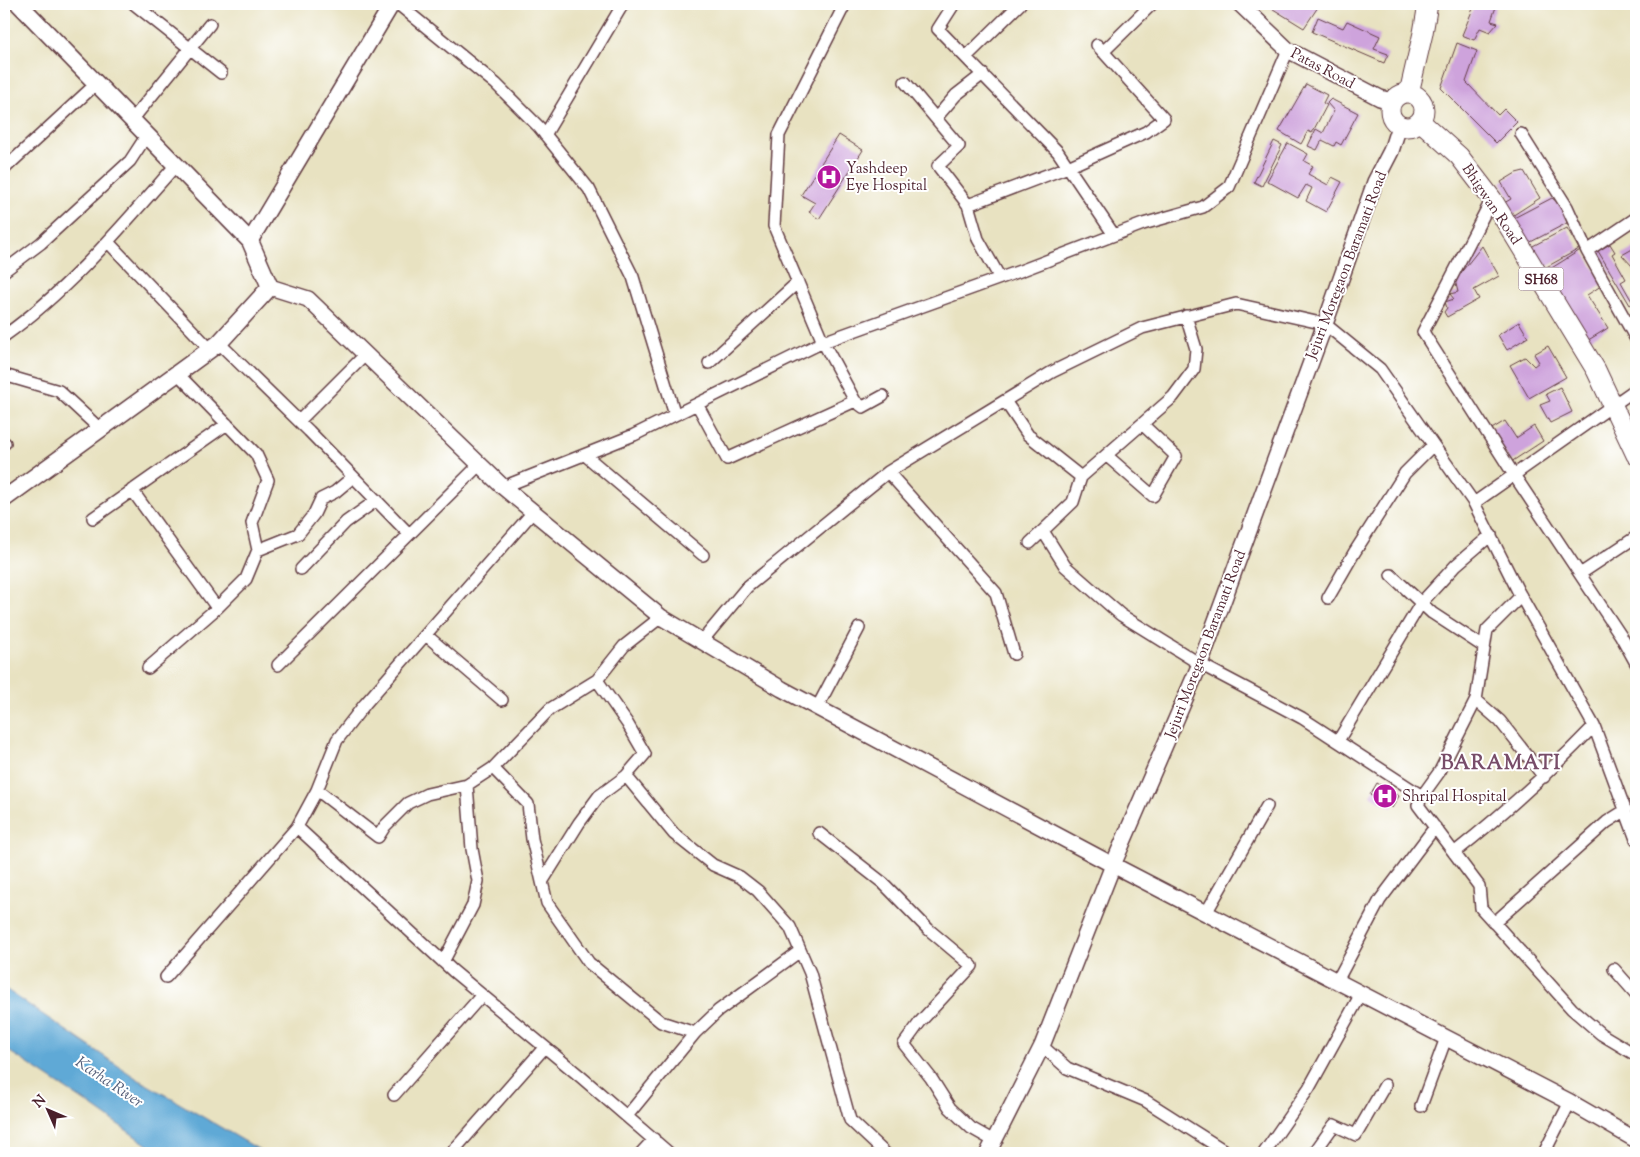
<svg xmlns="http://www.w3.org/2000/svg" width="1640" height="1157" font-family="'Sorts Mill Goudy',serif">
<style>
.water{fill:#5ea9d6;stroke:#546480}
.building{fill:#cea3dc}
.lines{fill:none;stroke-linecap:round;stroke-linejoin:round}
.minor-casing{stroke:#623c42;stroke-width:14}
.tertiary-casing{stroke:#623c42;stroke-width:18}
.secondary-casing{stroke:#623c42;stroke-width:19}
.primary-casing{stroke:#623c42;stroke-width:21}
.minor{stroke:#fff;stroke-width:11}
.tertiary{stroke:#fff;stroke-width:15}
.secondary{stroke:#fff;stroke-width:16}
.primary{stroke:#fff;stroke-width:19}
.labels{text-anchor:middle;stroke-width:4;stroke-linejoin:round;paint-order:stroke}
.shield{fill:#fff;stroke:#80626b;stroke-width:1}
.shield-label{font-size:14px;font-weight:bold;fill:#4a1f2b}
.street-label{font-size:15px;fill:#4a1f2b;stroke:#fff}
.poi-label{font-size:15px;fill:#4a1f2b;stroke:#fff;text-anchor:start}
.water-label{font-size:16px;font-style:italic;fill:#535d78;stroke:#fff}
.district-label{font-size:20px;font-weight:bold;letter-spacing:1px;fill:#784d69;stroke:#fff}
</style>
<rect width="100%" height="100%" fill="#fff"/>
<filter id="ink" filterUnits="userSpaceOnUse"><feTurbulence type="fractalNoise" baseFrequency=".02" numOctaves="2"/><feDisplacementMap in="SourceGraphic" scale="10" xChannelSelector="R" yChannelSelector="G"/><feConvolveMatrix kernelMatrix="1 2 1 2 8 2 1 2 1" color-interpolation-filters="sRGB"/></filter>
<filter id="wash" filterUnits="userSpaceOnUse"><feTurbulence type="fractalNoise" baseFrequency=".0096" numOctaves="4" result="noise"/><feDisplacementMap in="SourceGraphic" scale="20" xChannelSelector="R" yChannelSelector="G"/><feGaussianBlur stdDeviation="1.12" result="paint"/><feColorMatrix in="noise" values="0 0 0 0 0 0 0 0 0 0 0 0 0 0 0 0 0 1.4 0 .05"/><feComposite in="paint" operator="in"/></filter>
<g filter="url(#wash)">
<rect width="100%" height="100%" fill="#e8e2c1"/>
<path class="water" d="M4,988L136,1078L265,1153H159L89,1104L4,1048Z"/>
<g id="blocks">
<path class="building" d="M1265,4H1320L1304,28Z
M1475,4H1497L1491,21L1498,23L1490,32L1480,28L1474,40L1462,35Z
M1318,17L1343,28L1347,21L1380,36L1374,49L1388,54L1384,63L1312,32Z
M1457,43L1477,51L1466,82L1498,115L1504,109L1517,122L1496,143L1441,88Z
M1306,84L1327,95L1323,103L1327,105L1312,133L1308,131L1301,144L1279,131Z
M1331,99L1358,113L1341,145L1336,142L1334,146L1322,140L1317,150L1308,146L1316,129L1323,133L1334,111L1327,103Z
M839,135L863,150L819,219L809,212L815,203L801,195Z
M1274,141L1282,145L1262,186L1254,182Z
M1288,143L1308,154L1304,161L1313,166L1308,174L1328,185L1332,177L1342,182L1326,212L1306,201L1312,188L1306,185L1298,198L1267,181Z
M1524,171L1540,198L1512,216L1504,203L1511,199L1501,182L1516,173Z
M1552,198L1566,209L1567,223L1523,246L1510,220Z
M1567,228L1579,249L1541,270L1529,248Z
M1610,244L1615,252L1612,254L1626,279L1621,282L1633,303L1630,305L1598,251Z
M1482,246L1499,276L1474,290L1479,299L1447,317L1444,312L1447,308L1445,302L1454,299L1450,294L1458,292L1455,280Z
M1636,247V276L1633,267L1622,255Z
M1582,249L1604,284L1587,295L1608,328L1585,342L1542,274Z
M1519,322L1528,337L1507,350L1498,335Z
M1548,346L1566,377L1529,398L1510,365L1525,357L1534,366L1539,362L1534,354Z
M1560,387L1572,412L1550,423L1540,405L1550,401L1546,394Z
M1505,421L1516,438L1534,426L1543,441L1511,462L1490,430Z
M1377,783L1399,796L1392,808L1370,795Z"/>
</g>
</g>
<g filter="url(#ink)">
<use href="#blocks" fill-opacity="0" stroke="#623c42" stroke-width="1"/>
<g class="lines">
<defs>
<path id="minor" d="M134,4L221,73
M398,4L496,84L539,127L589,189L633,277L675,415
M845,4L779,135L774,226L823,342L855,401L863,407L883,396
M954,4L938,29L1058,152L1114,235
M1103,52L1152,4
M966,57L1020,4
M905,82L959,146L938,166L968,205L978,239L1000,278
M936,118L956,95L983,74
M132,120L210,24
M1521,134L1567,207L1587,251L1636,339
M545,135L623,4
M4,169L97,83
M1492,199L1423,332L1514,475L1621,636L1636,663
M968,205L1068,167L1146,132L1164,119L1097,45
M108,242L210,349
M1587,251L1636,218
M4,271L41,243L130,161L147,135
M4,336C70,289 122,226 176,165
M219,343L309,431L409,534
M709,363L798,282
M4,375L59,391L100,429
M1005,401L1028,435L1081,477
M697,404L727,459L855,401
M299,421L365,355
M4,443H5
M585,455L703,555
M1106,455L1153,496L1176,456L1142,424
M888,472L996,593L1014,654
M503,487L634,435L823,342L1020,271L1143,224L1203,207L1229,187L1288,50
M132,490L217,608
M1474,503L1636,389
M93,518L227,424
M1043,531L1065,566L1121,615L1200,664L1302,718L1422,796
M1030,543L1073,502L1081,477L1173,397L1194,369L1196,349L1186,316
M258,550L298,534L314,514L321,499L335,492L353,477
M301,569L346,522L377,500
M1580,574L1636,537
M1391,575L1432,613L1484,647
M1521,596L1487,630L1476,700L1440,771L1422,796L1418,805L1479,886L1481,908L1572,1009L1601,1034L1636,1055
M1328,598L1354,553L1405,473L1433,445
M661,617L624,646L597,680L627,723L645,754L626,776L674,834L713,865L740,877L758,891L790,927L810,973L850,1120L885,1153
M426,635L502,700
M702,641L747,587L888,472L1052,372L1142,328L1236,304L1325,324L1380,369L1474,503L1518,591L1594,726L1636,839
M278,665L479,465
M148,668L217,608L246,579L258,550L252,523L268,480L256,454L177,373
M1476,700L1500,721L1544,777
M817,708L859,628
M1338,741L1421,603L1456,565L1491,535
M493,768L528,804L532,839L547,903L589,963L661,1022L695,1033L718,1011L800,951
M317,790L378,837L385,826L408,803L427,794L467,785L493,768L550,709L597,680
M297,827L453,971L581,1077L669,1153
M819,833L883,883L928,929L972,966L920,1022L904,1044L931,1078L950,1108L971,1128L994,1141
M1454,853C1504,813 1550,772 1594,726
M542,882L579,823L599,796L626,776
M1206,913L1267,806
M1494,923L1607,822L1626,810
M443,962L473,905L478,881L472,849L467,785
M1614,969L1636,994
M166,977L297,827L317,790L337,740L365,704L533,512
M1337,981L1380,900L1435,827
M1042,1046L1067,1068L1146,1101L1228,1153
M394,1095L482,995
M1421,1106L1446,1038
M627,1116L695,1033
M454,1150L545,1047
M641,1153L654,1139
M1264,1153L1309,1088L1361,994
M1314,1153L1334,1125L1356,1135L1385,1085
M1544,1153L1570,1102"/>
<path id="tertiary" d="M1240,4L1288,50L1380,98L1391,101
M250,241L392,4
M270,287L308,299L503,487L661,617L782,689L1113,865L1570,1102L1636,1140
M988,1153L1042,1046L1113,865L1200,664L1325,324L1375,182L1391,151L1399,126"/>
<path id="secondary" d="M4,499L219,343L270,287L250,241L19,4"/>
<path id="primary" d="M1390 110a17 17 0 1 1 34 0a17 17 0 1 1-34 0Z
M1409,93L1423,33L1428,4
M1420,121L1459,156L1492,199L1596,370L1636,455"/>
</defs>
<use href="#minor" class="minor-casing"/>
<use href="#tertiary" class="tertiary-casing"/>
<use href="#secondary" class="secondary-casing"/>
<use href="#primary" class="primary-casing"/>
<use href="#minor" class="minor"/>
<use href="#tertiary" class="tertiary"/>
<use href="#secondary" class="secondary"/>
<use href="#primary" class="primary"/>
</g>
</g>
<defs>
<symbol id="hospital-disc" viewBox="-11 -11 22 22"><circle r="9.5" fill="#b5179e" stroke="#fff"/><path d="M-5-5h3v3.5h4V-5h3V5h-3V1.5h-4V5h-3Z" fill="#fff"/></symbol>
</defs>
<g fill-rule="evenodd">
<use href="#hospital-disc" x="815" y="163" width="28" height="28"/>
<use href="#hospital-disc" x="1371" y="782" width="28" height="28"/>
</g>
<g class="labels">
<rect class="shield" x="1518.5" y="267.5" width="45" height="23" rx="4"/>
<g class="shield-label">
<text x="1541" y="284">SH68</text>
</g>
<g class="street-label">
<text transform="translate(1323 68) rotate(28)" y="5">Patas Road</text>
<text transform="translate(1492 204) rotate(56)" y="5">Bhigwan Road</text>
<text transform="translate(1346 265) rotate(-69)" y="5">Jejuri Moregaon Baramati Road</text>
<text transform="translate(1205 644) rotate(-69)" y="5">Jejuri Moregaon Baramati Road</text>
</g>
<g class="poi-label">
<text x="846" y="173">Yashdeep<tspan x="846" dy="17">Eye Hospital</tspan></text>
<text x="1402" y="801">Shripal Hospital</text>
</g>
<g class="water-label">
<text transform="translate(110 1081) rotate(34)" y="6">Karha River</text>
</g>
<g class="district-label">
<text x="1501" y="769">BARAMATI</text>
</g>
</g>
<rect width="1640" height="1157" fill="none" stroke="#fff" stroke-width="20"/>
<g transform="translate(48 1110) rotate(315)" stroke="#ffffff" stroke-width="4" paint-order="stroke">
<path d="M0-4L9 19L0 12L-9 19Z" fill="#4a1f2b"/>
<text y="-8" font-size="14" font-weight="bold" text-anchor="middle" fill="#4a1f2b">N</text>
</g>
</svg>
